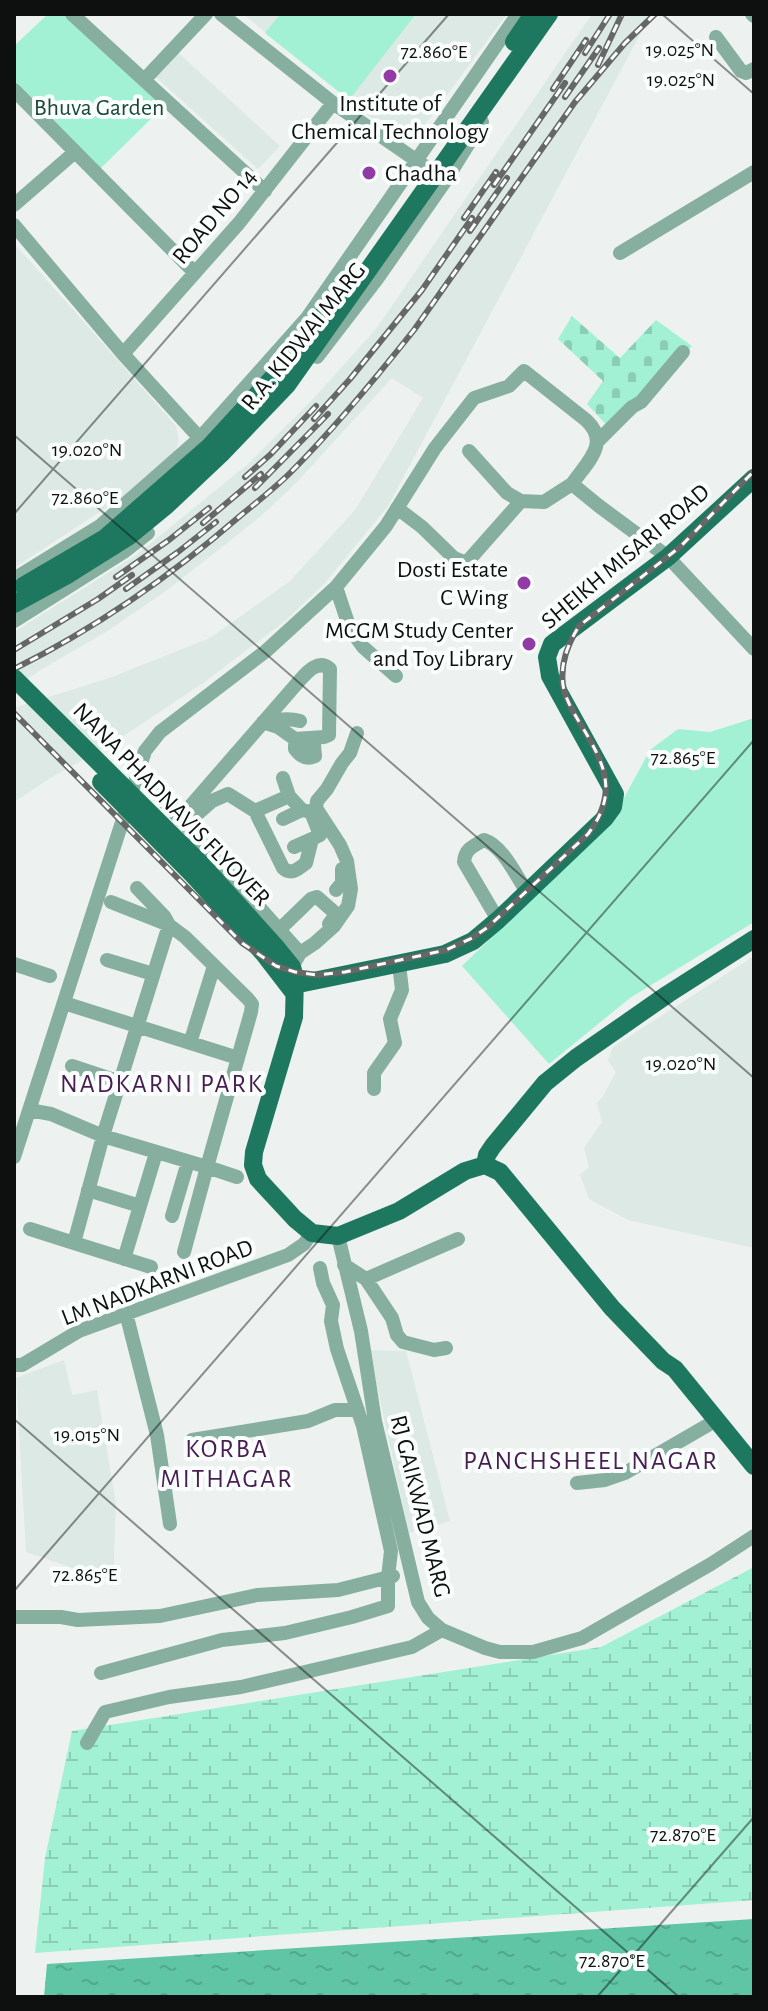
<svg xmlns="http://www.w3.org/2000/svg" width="768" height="2011" font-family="'Alegreya Sans',sans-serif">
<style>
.built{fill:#dce9e4}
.green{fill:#a3f1d5}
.wetland{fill:url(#wetland-marsh)}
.cemetery{fill:url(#cemetery-stones)}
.water{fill:url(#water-ripples)}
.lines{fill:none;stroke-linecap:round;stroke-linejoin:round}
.minor{stroke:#87afa0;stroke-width:14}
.major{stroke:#1e785f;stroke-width:18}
.rail-casing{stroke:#656867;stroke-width:6}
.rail{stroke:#fafffd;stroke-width:3;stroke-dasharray:9;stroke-linecap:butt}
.major-bridge{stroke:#1e785f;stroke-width:18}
.ticks{fill:none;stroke:#0e100f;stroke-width:2;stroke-opacity:0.45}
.poi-dot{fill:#923aa6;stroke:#fafffd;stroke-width:3}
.labels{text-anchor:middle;stroke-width:8;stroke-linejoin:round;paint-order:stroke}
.poi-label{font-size:24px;fill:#0e100f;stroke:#fafffd;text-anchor:end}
.park-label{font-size:24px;fill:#1b483a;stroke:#fafffd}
.street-label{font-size:24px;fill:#0e100f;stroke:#fafffd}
.neighbourhood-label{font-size:26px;letter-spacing:2px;fill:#481d51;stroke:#fafffd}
.ticks-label{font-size:20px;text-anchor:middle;fill:#0e100f;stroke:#fafffd;stroke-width:8;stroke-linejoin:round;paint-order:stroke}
</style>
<defs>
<pattern id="wetland-marsh" width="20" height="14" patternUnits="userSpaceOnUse" patternTransform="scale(2)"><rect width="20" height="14" fill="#a3f1d5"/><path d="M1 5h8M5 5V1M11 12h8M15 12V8" fill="none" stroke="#8bceb6"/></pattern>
<pattern id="cemetery-stones" width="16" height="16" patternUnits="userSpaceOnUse" patternTransform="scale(2)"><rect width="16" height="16" fill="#a3f1d5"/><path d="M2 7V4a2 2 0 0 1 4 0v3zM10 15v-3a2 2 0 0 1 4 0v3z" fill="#8bceb6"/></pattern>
<pattern id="water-ripples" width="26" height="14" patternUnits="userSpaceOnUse" patternTransform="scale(2)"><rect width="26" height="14" fill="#5fc5a4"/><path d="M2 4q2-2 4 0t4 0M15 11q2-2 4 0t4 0" fill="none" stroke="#51a88c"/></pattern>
</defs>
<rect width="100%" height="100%" fill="#edf2f0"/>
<path class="built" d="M243,14H507L415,138L399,140Z
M592,14H651L388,506L325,583L285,621L206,681L110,745L52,777L14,802V708L112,677L210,638L290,581L355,510L423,398L392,378L296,483L260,517L166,591L106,632L42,669L14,688V632L135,556L248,464L312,400L376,329Z
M172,47L280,146L258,169L150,72Z
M14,243L176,426L179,439L175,455L127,494L14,568Z
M754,956V1248L628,1220L589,1199L580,1175L589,1167L584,1148L602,1122L597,1103L603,1096L616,1072L608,1060L613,1047Z
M369,1350L406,1351L450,1521L409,1533Z
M64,1360L72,1395L97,1390L116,1504L113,1582L26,1552L16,1378Z"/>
<path class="green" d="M48,14H64L163,107L100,169L14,82V46Z
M280,14H416L349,100L265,33Z
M754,718V922L630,998L549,1064L462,966L612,820L650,750L678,729L710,732Z"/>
<path class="wetland" d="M754,1567V1900L35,1953L45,1858L72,1731L601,1647Z"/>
<path class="cemetery" d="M572,316L620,358L656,320L692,346L612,431L587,404L603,381L558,339Z"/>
<path class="water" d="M754,1919V1997H44L47,1964Z"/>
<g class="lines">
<path class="minor" d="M72,14L265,191
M221,14L333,103L442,178
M752,14L754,16
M716,37L741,71L746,73L754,69
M144,80L206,14
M14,90L195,273
M14,205L75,152
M14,225L123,354L206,445
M620,253L754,172
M123,354L239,223L333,103
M317,357L377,279L446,180L482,122
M598,441L632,407L641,402L683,352
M469,451L507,493L521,501L544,502L572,484
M397,508L422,527L454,558L464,562L468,561L521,501
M14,579L100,526L200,438L307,318L518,14
M336,587L350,629L363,647L396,676
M14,621L125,551L148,533
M268,722C279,719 290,718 300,721
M295,745H314L315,756C306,760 300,756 295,749Z
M138,772L300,953
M283,778L289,796
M180,818L300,680C308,671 319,659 330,669L329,735L324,737L295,739L278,727L263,722
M283,819L302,810
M186,824L212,801L228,794L255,811L283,868C292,876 299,868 306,863L312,839L320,835L311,812L302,810L289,796L255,811
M294,847L312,839
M336,890L342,883V869
M498,920L464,862C465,849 473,846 484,840C503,846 516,876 527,892
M279,930L311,899L317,897L334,912L335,916L329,924
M107,960L153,974
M14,964L50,976
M284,970L292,967L300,953L315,943L334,926L348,906L351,889L347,861L340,845L316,808L317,801L327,789L342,763L350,753L357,733
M64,1003L238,1058
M190,1043L214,966
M72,1066L120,1082
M374,1089V1073L395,1043L390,1019L402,990L399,964
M29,1110L51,1114L103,1136L207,1167L251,1012L252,1004L248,999L185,937L169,925L111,902
M14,1157L145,751L160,732L266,651L336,587L386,526L435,448L474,398L509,386L524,371L586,420C611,443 587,462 572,484L599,506L668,557L754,649
M88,1190L140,1206
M172,1216L188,1162
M30,1229L74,1243L103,1136L169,925L164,916L137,888
M338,1236L361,1331L375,1421L418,1602L428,1618L442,1630L485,1648L500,1652H533L582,1638L711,1564L754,1536
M74,1243L151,1267
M184,1252L207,1167L237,1177
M124,1259L156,1153
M344,1265L366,1279L392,1318L397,1335L403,1342L434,1350L446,1348
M366,1279L458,1239
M126,1313L157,1435L170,1524
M14,1365H22L79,1331L288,1255L304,1244L312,1233
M192,1440L308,1421L335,1410H358
M577,1483L605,1480L625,1473L708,1425
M14,1617H61L78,1620L160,1616L257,1595L338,1590L393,1576
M101,1673L222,1640L285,1633L352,1617L388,1606V1577L391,1551L363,1426L337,1349L331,1321L333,1305L323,1283L320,1268
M87,1743L105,1712L169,1697L241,1687L412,1647L442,1630"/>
<path class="major" d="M514,42L533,14
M23,586L105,538L209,447L276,374L330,306
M14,604L69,574L128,537L167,505L221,454L287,385L549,14
M203,866L275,946L292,967L295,977L294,1017L254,1152L253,1165L258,1179L295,1219L312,1233L338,1236L399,1211L465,1171L485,1165L500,1172L612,1308L663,1361L675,1369L754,1466
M195,877L264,954L294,993
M289,986L445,954L473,941L498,920L605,818L613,807L615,794L550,676L547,657L552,644L668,557L754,478
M485,1165L487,1155L493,1146L545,1083L576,1058L668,994L754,939"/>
<defs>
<path id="rail" d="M585,53L610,14
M598,65L622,14
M553,89L586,40
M565,97L599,48
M494,185L565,83
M464,218L496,172
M470,231L507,178
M314,419L350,379L422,290L472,218
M245,477L271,454L316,406
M255,488L328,414
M203,523L261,474
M116,577L169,540L209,508
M126,589L178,552L216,522
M14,650L98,599L132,575
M14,669C96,628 171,576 240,516C257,502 275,488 291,472C335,428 375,379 414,330L575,102L625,43L655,14
M14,713L242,943L276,966L295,972L317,975L345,972L446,950L472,938L488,927L588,834C619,793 605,764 581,725C574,713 565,699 563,685C560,663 568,644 579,626L680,547L754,471"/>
</defs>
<use href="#rail" class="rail-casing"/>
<use href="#rail" class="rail"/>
<path class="major-bridge" d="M14,678L203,866
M101,782L195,877"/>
</g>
<path class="ticks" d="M662,14L754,94M14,435L754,1078M14,514L449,14M14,1419L679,1997M14,1591L754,740M597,1997L754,1817"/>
<g class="poi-dot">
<circle cx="390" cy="76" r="8"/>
<circle cx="369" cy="173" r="8"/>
<circle cx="524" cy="583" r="8"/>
<circle cx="529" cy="644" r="8"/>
</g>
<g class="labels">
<g class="poi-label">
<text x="390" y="111" text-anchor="middle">Institute of<tspan x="390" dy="28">Chemical Technology</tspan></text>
<text x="385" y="181" text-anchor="start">Chadha</text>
<text x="508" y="577">Dosti Estate<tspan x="508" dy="28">C Wing</tspan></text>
<text x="513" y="638">MCGM Study Center<tspan x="513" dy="28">and Toy Library</tspan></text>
</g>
<g class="park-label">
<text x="99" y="115">Bhuva Garden</text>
</g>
<g class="street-label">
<text transform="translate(214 216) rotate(-50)" y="8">ROAD NO 14</text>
<text transform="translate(303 336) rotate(-51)" y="8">R.A. KIDWAI MARG</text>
<text transform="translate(625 556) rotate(-40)" y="8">SHEIKH MISARI ROAD</text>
<text transform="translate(172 804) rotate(46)" y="8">NANA PHADNAVIS FLYOVER</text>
<text transform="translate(157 1282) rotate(-21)" y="8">LM NADKARNI ROAD</text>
<text transform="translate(421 1506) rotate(76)" y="8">RJ GAIKWAD MARG</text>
</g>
<g class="neighbourhood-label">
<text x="162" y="1092">NADKARNI PARK</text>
<text x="227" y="1457">KORBA<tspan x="227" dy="30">MITHAGAR</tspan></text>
<text x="591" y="1469">PANCHSHEEL NAGAR</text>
</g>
</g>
<g class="ticks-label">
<text x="680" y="56">19.025°N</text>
<text x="434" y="58">72.860°E</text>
<text x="681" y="86">19.025°N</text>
<text x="87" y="456">19.020°N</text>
<text x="85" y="504">72.860°E</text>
<text x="683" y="764">72.865°E</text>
<text x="681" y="1070">19.020°N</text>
<text x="87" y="1441">19.015°N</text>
<text x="85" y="1581">72.865°E</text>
<text x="683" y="1841">72.870°E</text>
<text x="612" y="1967">72.870°E</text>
</g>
<rect width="768" height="2011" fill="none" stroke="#0e100f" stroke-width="32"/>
</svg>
